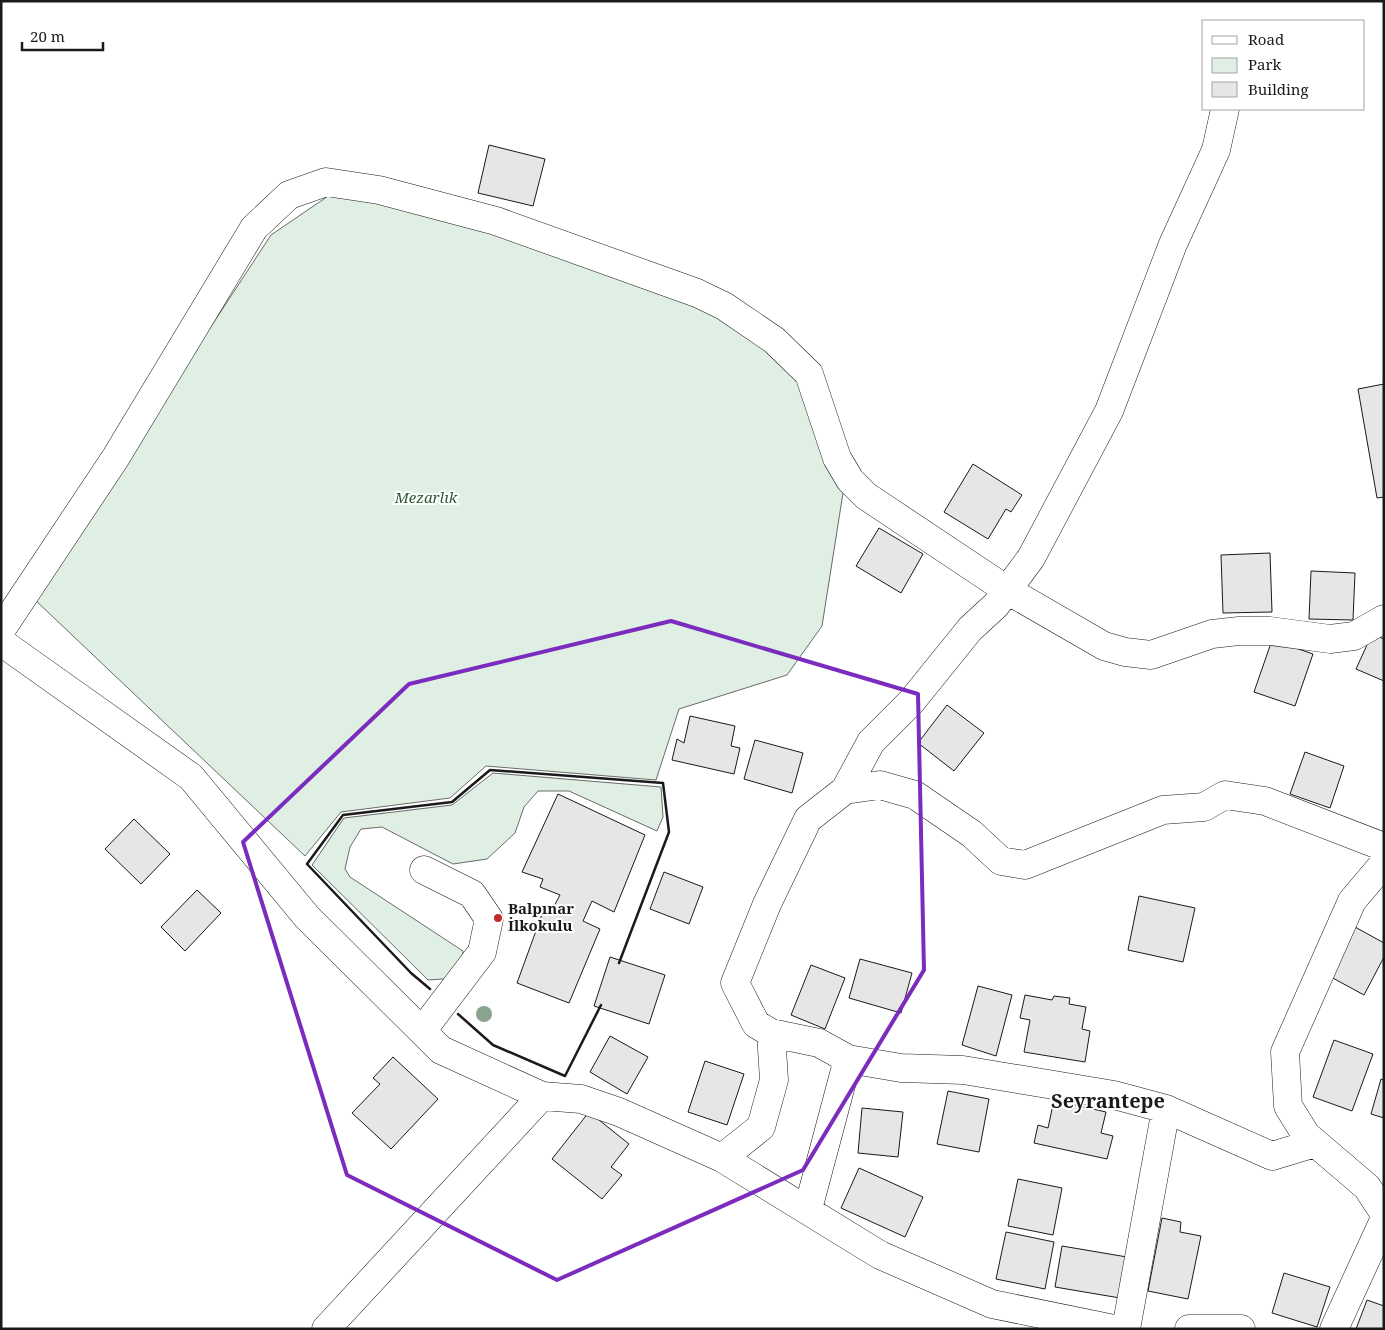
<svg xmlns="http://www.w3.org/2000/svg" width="1385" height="1330" font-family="'Noto Serif',serif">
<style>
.green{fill:#e0efe3;stroke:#6a6a6a}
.building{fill:#e6e6e6;stroke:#1a1a1a}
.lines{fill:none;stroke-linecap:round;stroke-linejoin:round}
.minor-casing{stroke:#1a1a1a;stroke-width:29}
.minor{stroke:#fff;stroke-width:28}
.wall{stroke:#1a1a1a;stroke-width:2.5}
.tree{fill:#8aa48f}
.marked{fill:none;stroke:#7b2cbf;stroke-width:4;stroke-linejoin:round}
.poi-dot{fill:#c62828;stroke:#fff;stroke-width:2}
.labels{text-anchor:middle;stroke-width:4;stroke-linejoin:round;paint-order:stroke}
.park-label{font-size:15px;font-style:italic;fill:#2b5a34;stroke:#fff}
.poi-label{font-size:15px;font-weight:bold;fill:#1a1a1a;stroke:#fff;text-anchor:start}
.district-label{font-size:20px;font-weight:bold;fill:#1a1a1a;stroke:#fff}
</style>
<rect width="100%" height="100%" fill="#fff"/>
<path class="green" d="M337,190L415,201L727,318L801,366L843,493L822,626L787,675L679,709L656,780L486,766L450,798L341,812L305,856L33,598L271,235Z
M493,773L661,787L663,817L657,831L569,791H538L524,807L515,833L487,859L453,864L382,827L361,829L350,847L345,869L350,877L463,951L461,970L456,978L428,980L312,865L344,818L452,805Z"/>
<path class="building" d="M489,145L545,159L533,206L478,193Z
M1384,384V497L1377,498L1358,389Z
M973,464L1022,495L1011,512L1006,509L988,539L944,512Z
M879,528L923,554L901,593L856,566Z
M1270,553L1272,612L1223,613L1221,555Z
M1311,571L1355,573L1353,620L1309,619Z
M1372,634L1384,639V681L1356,669Z
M1272,640L1313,654L1295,706L1254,692Z
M947,705L984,733L954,771L918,743Z
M690,716L735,726L731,746L740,748L734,774L672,760L677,739L684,743Z
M755,740L803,753L792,793L744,779Z
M1305,752L1344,766L1330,808L1290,794Z
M558,794L645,835L614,912L592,901L583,921L600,929L569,1003L517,983L545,906L553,908L560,895L540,887L543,879L522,872Z
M134,819L170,854L141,884L105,849Z
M664,872L703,887L689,924L650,909Z
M197,890L221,913L185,951L161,927Z
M1139,896L1195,908L1183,962L1128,950Z
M1355,927L1384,943V957L1364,995L1329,976Z
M610,957L665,975L649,1024L594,1006Z
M860,959L912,973L901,1013L849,998Z
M811,965L845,978L825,1029L791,1015Z
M978,986L1012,995L996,1056L962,1045Z
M1025,995L1052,1000L1054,996L1070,998L1069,1004L1086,1007L1082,1029L1090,1031L1085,1062L1024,1052L1030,1020L1020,1018Z
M610,1036L648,1057L627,1094L590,1072Z
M1334,1040L1373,1054L1352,1111L1313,1097Z
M393,1057L438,1099L391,1149L352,1113L380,1084L373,1078Z
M705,1061L744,1074L727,1125L688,1112Z
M1381,1079L1384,1080V1118L1371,1114Z
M948,1091L989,1099L979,1152L937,1144Z
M1054,1100L1106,1112L1101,1133L1113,1136L1107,1159L1034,1143L1038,1125L1048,1128Z
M862,1108L903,1112L898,1157L858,1153Z
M589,1112L629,1144L611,1167L622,1175L602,1199L552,1159Z
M859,1168L923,1197L905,1237L841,1208Z
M1018,1179L1062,1188L1053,1235L1008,1226Z
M1162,1218L1181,1222L1180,1232L1201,1236L1188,1299L1148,1291Z
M1006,1232L1054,1242L1045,1289L996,1279Z
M1062,1246L1127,1257L1120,1298L1055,1287Z
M1284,1273L1330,1287L1317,1327L1272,1313Z
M1367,1300L1384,1306V1329H1356Z"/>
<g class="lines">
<defs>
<path id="minor" d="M1,630L116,457L254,228L289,195L326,182L379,190L496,221L697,293L724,306L774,340L809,374L837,458L850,480L866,496L1007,590L1104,646L1125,652L1151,655L1212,634L1239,631H1270L1330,639L1354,636L1384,619
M1,642L191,777L307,917L441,1050L542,1096L581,1099L619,1112L722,1158L880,1255L992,1304L1114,1329
M845,790L871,742L911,702L970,629L996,605L1031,558L1109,411L1173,244L1216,150L1225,109
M1384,863L1352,901L1285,1052L1288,1106L1306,1135L1367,1187L1384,1213
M422,1031L482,952L489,919L472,894L424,870
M771,1033L819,1043L848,1059L901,1068L963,1070L1114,1095L1166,1109L1272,1156L1315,1143
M722,1158L761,1127L774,1080L771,1033L756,1024L735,983L767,904L808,819L845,790L880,785L915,795L972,834L1001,861L1025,865L1163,810L1204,807L1225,795L1265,801L1384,847
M808,1209L848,1059
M326,1329L542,1096
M1126,1329L1166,1109
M1189,1329H1241
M1334,1329L1384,1220"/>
</defs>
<use href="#minor" class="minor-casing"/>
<use href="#minor" class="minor"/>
<path class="wall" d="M430,989L411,973L307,864L343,815L452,802L490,770L663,783L669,832L619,963
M458,1014L493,1045L565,1076L601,1005"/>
</g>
<circle class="tree" cx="484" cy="1014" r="8"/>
<path class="marked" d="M671,621L918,694L924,970L803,1170L557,1280L347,1175L243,842L409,684Z"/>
<circle class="poi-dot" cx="498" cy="918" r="5"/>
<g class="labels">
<g class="park-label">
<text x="426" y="503">Mezarlık</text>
</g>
<g class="poi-label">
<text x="508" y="914">Balpınar<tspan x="508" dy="17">İlkokulu</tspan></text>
</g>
<g class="district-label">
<text x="1108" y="1108">Seyrantepe</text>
</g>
</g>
<rect width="1385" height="1330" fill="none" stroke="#1a1a1a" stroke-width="5"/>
<rect x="1202" y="20" width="162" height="90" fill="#ffffff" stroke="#a3a3a3"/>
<rect x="1212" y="36" width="25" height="8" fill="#ffffff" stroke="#a3a3a3"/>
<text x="1248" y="45" font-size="15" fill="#1a1a1a">Road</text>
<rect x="1212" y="58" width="25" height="15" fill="#e0efe3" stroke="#a3a3a3"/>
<text x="1248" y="70" font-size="15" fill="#1a1a1a">Park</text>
<rect x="1212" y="82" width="25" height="15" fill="#e6e6e6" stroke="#a3a3a3"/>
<text x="1248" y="95" font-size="15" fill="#1a1a1a">Building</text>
<path d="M22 42v8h81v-8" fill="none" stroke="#1a1a1a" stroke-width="2.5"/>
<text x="30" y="42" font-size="15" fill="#1a1a1a" stroke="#ffffff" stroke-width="4" paint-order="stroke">20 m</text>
</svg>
